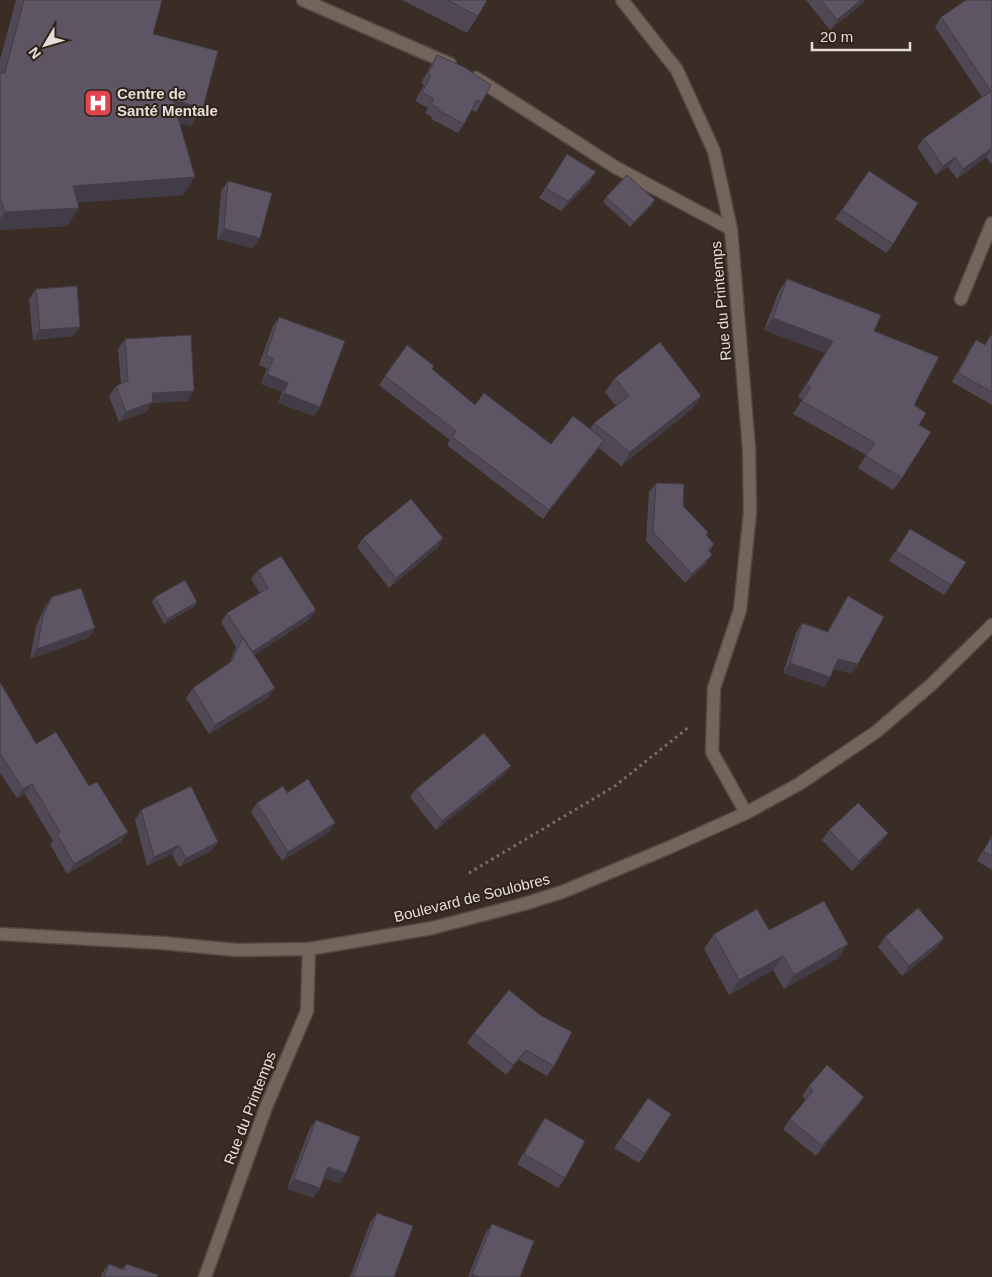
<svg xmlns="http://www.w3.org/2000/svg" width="992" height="1277" font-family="Arial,sans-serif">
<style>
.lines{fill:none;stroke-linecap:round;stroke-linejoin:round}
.street-casing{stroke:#544943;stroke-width:15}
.path{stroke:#7c716a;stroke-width:3;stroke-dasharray:2.5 4;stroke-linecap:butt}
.street{stroke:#74655c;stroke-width:12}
.wall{fill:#504955}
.shaded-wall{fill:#413c45}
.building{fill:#5d5563;stroke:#413c45}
.labels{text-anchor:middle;stroke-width:4;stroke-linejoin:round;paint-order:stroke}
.poi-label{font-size:15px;font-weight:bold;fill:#e6ded8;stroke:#30231b;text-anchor:start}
.street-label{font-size:15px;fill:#e6ded8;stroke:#30231b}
</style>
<rect width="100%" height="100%" fill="#3a2d25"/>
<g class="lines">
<defs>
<path id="street" d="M303,0L450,64
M622,0L677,70L714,151L731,229
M476,78L615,167L731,229L749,449L750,512L740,610L714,688L712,752L746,813
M961,299L992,223
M0,934L162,943L236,950L309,949L432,928L524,904L562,892L668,848L746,813L799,784L876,732L932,684L992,625
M205,1277L266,1107L307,1011L309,949"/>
</defs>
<use href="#street" class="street-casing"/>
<path class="path" d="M469,873L615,786L690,726"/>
<use href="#street" class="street"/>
</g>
<path class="wall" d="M16,0H162L153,34L203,108L191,126L180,123L183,195L78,202L79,208L67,226L0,230V60Z
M402,0H487L478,16L467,33Z
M806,0H865L864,2L830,30Z
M992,0V163L991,164L986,157L957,179L948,167L936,175L917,147L924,138L982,97L935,27L941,17Z
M437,55L482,102L476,112L472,110L464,124L458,133L431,119L432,117L425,113L428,108L415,101L424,85L421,83L431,65Z
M567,154L590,182L561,211L539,198Z
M869,171L893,244L886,253L835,219Z
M228,181L253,248L217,239L221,191Z
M606,197L652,205L630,227L603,202Z
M787,279L874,331L914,405L919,425L902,478L893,490L858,468L866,455L793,414L802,400L798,397L825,353L764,330L779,291Z
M36,289L80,327L73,336L33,340L29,299Z
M279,317L320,407L314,416L278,403L282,392L261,384L267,368L259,365L273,326Z
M992,334V405L952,382L970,349L976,340L984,345Z
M125,339L194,391L187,401L152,403L146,412L119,422L109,396L116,386L121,384L118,349Z
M407,345L432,369L475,405L551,444L590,429L594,423L616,406L605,392L615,378L701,396L692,409L621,466L599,448L543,519L447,445L450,440L379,385Z
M656,483L683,506L706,535L714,544L709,552L706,564L685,583L646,541L649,492Z
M910,529L966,562L944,595L889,561Z
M363,538H443L437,548L389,588L357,547Z
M258,570L310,619L254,655L275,688L268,698L209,734L186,698L193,688L229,664L236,647L221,622L227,613L260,593L251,579Z
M848,596L858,664L851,673L834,669L830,677L824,687L783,673L796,633L802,623L827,632L842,606Z
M52,597L95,628L88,638L30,659L36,626L45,607Z
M155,597L197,602L194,607L164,624L152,602Z
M0,682L36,744L121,842L67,874L50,844L53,841L25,794L17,798L0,773Z
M511,766L505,774L436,830L410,797L416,789Z
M287,793L335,823L329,832L282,861L251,812L257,803Z
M141,810L218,842L211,851L179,867L172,854L147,866L135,820Z
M829,830L888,833L881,843L852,871L822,840Z
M992,835V870L977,861Z
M769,930L838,958L784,989L773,970L729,995L704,949L714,934Z
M885,937L937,948L902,976L878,947Z
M540,1015L554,1066L547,1076L519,1060L506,1075L467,1043L474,1033Z
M809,1086L857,1107L816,1156L783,1129L790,1119L806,1100L802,1096Z
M648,1098L645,1154L639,1163L614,1148Z
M545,1118L565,1178L558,1188L517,1164L538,1128Z
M316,1120L346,1173L339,1183L324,1178L320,1188L313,1198L287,1189L309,1130Z
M377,1213L394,1277H350L370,1223Z
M492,1224L520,1277H468L485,1234Z
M109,1264L122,1269L126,1264L157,1277H101L102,1273Z"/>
<path class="shaded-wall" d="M861,0H865L864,2L830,30L837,20Z
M173,100L203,108L191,126L160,118Z
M992,148L986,157L957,179L963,169Z
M955,157L948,167L936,175L943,166Z
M596,172L590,182L561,211L568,201Z
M195,177L183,195L61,204L73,186Z
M655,200L652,205L630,227L634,222Z
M79,208L67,226L0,230V219L5,212Z
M224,229L260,238L253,248L217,239Z
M773,318L833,341L825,353L764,330Z
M80,327L73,336L33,340L40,330Z
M267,374L288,383L282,392L261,384Z
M194,391L187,401L152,403L146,412L119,422L126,412L152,393Z
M284,393L320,407L314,416L278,403Z
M701,396L692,409L621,466L630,452Z
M604,440L598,449L543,519L549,510Z
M443,538L437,548L389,588L396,578Z
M712,555L706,564L685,583L692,574Z
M197,602L194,607L164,624L167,619Z
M316,610L310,619L245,661L251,652Z
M95,628L88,638L30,659L37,649Z
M838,659L858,664L851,673L831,669Z
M790,663L830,677L824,687L783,673Z
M275,688L268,698L209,734L215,725Z
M511,766L505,774L436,830L442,821Z
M32,784L25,794L17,798L23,789Z
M335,823L329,832L282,861L288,852Z
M128,832L121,842L67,874L74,864Z
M888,833L881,843L852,871L859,861Z
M218,842L211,851L179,867L186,858Z
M179,845L172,854L147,866L154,857Z
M944,938L937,948L902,976L909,966Z
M848,944L838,958L784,989L794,975Z
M783,956L773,970L729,995L739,980Z
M526,1050L519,1060L506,1075L513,1065Z
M864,1097L857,1107L816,1156L822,1146Z
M328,1167L346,1173L339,1183L321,1177Z
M294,1179L320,1188L313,1198L287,1189Z
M472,1274L479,1277H470Z"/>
<path class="building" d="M24,0H162L153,34L218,51L203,108L173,100L195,177L73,186L79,208L5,212L0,197V74L5,72Z
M447,0H487L478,16Z
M821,0H861L837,20Z
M966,0H992V148L963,169L955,157L943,166L924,138L991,91L941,17Z
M437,55L464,67L491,85L482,102L477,100L464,124L438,110L439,108L431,104L434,99L422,92L431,76L428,74Z
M567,154L596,172L568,201L546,188Z
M869,171L918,203L893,244L842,210Z
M627,175L655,200L634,222L606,197Z
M228,181L272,193L260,238L224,229Z
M787,279L881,315L874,331L939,357L914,405L926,413L919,425L931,432L902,478L866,456L875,443L802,401L811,387L806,385L833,341L773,318Z
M77,286L80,327L40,330L36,289Z
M279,317L345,341L320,407L284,393L288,383L267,374L273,359L266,355Z
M992,334V392L958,373L976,340L985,345Z
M191,335L194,391L152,393L153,402L126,412L116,386L128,381L125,339Z
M660,342L701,396L630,452L594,423L629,396L615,378Z
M407,345L434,366L432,369L475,405L484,393L551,444L573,416L604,440L549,510L452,437L456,431L385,376Z
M656,483L684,484L683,506L708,532L706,535L714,544L708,550L712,555L692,574L653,532Z
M411,499L443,538L396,578L363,538Z
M910,529L966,562L951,585L896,551Z
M281,556L316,610L252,652L227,613L268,588L258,570Z
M185,580L197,602L167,619L155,597Z
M81,588L95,628L37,649L43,616L52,597Z
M848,596L884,617L858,664L838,659L830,677L790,663L802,623L828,632Z
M243,637L275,688L215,725L193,688L232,661Z
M0,682L36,744L56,732L89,786L97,782L128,832L74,864L57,834L60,832L32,784L23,789L0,753Z
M484,733L511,766L442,821L416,789Z
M308,779L335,823L288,852L257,803L283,786L287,793Z
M191,786L218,842L186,858L179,845L154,857L141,810Z
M858,803L888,833L859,861L829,830Z
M992,837V856L983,851Z
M824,901L848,944L794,975L783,956L739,980L714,934L757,909L769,930Z
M918,908L944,938L909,966L885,937Z
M509,990L540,1015L572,1032L554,1066L526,1050L513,1065L474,1033Z
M827,1065L864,1097L822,1146L790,1119L813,1091L809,1086Z
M648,1098L671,1114L645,1154L621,1138Z
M545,1118L585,1141L565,1178L524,1154Z
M316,1120L360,1137L346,1173L328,1167L320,1188L294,1179Z
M377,1213L413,1226L394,1277H353Z
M492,1224L534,1241L520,1277H479L472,1274Z
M109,1264L124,1270L126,1264L158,1275L157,1277H104Z"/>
<defs>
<symbol id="hospital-square" viewBox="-11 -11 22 22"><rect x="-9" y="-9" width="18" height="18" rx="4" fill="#e0444e" stroke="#30231b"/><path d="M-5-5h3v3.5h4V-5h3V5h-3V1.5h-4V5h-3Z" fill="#fff"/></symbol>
</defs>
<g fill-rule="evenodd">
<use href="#hospital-square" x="82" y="87" width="32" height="32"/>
</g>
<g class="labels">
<g class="poi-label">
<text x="117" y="99">Centre de<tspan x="117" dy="17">Santé Mentale</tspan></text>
</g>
<g class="street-label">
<text transform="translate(721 301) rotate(-95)" y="5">Rue du Printemps</text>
<text transform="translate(472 898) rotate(-14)" y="5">Boulevard de Soulobres</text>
<text transform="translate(250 1108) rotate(-69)" y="5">Rue du Printemps</text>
</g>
</g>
<g transform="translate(45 45) rotate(232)" stroke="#30231b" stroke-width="4" paint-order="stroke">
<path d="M0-4L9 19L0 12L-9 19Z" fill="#e6ded8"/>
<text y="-8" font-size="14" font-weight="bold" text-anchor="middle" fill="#e6ded8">N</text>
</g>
<path d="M812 42v8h98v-8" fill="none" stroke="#e6ded8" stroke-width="2.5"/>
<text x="820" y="42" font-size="15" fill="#e6ded8" stroke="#30231b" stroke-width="4" paint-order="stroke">20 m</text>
</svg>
